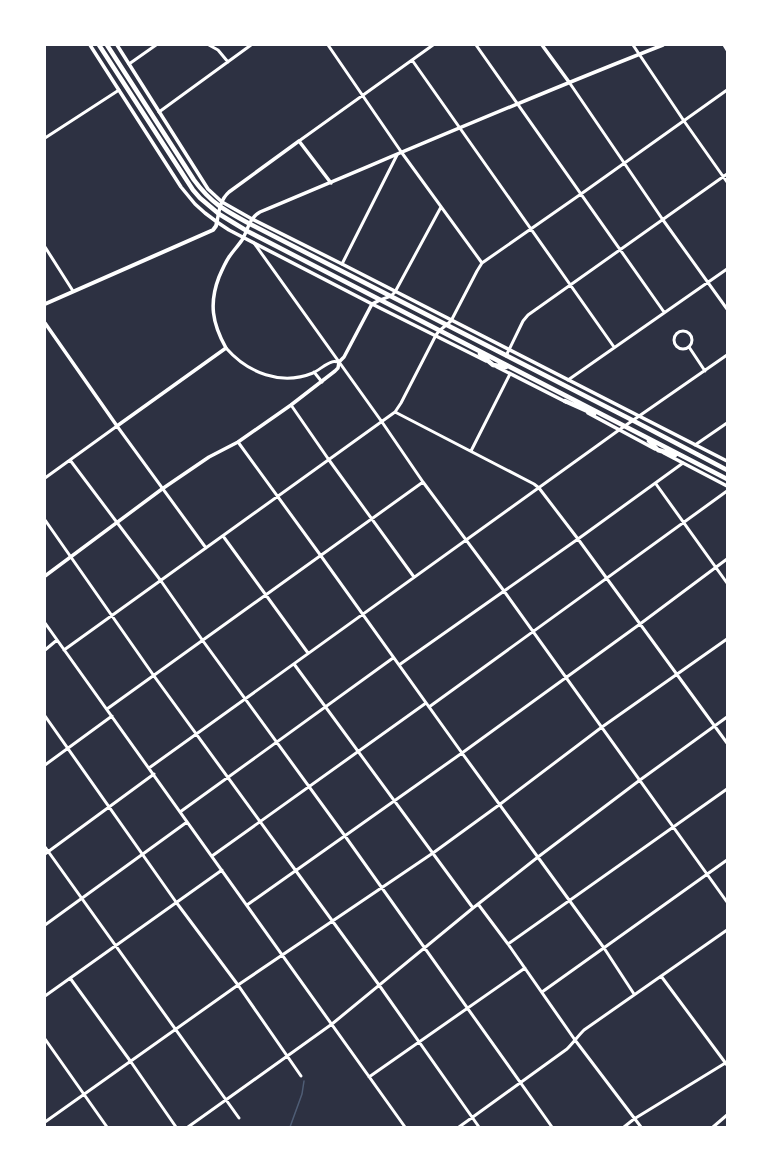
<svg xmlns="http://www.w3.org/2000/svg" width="772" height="1172" font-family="'Nunito Sans',sans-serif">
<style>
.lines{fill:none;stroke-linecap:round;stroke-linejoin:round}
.stream{stroke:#4f5d75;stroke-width:1.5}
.minor{stroke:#fff;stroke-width:3}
.tertiary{stroke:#fff;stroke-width:3.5}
.secondary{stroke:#fff;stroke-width:4}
.primary{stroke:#fff;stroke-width:4.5}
</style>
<rect width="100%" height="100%" fill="#2d3142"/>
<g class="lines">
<path class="stream" d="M290,1127L302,1094L304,1081"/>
<path class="minor" d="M209,45L218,50L228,62
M328,45L402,153L482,263
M476,45L664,312
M633,45L684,121L727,182
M724,45L727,50
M412,60L614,347
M129,64L156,45
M569,82L663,220L727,309
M159,112L251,45
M45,138L119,90
M299,141L433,45
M254,243L382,422L423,482L504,591L727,902
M45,247L73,291
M342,264L397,155
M380,300L391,296L395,292L441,207
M674 340a9 9 0 1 1 18 0a9 9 0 1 1-18 0Z
M689,347L705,371
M226,348C248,373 281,386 313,373C319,370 327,363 332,362C334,361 337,362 339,362
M506,356L523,321L528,315L727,174
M314,372L322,382
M568,380L727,269
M291,405L329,460L414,577
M395,412L534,484L539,488L578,539L727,743
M238,442L321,556L462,753L604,948L634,994
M695,445L727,423
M471,451L510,374
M70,460L161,581L203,641L345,836L552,1127
M45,478L117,426L206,548
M656,484L727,583
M45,520L154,676L296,871L379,985L479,1127
M223,536L308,653
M45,623L405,1127
M45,650L57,640
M64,650L395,412L401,403L436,335L439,331L451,321L477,271L482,263L581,194L727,90
M294,664L473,908
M399,665L578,539L683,463
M429,707L727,491
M107,709L423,482
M45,716L176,902L238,985L301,1076
M45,765L112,716
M149,768L619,430L727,355
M180,812L393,658
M45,847L239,1118
M45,854L154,774
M212,856L426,703
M478,904L508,944L575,1040L641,1127
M247,905L462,753L640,624L727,559
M45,925L187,822
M508,944L727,789
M661,976L727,1065
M70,978L131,1062L176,1127
M542,992L727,860
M45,996L222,870
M45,1039L107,1127
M369,1077L525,968
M45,1122L238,985L433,853L499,805L602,727L727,639
M188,1127L332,1024L473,908L538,857L640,780L727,717
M459,1127L567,1049C573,1043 578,1036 584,1030L727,930
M624,1127L634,1119L727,1062
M713,1127L727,1115"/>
<path class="tertiary" d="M90,45L181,187L195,204L205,213L217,222L229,230L372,304L486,361
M117,45L208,189L222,202L252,219L342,264L727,461
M542,45L569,82
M217,222C219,211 220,200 229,192L299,141L331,183
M45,323L117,426L226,348C212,323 209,303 219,277C222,270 225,263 229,257C233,251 238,246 242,240C248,230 249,218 260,212C394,156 527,98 663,45
M497,367L566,402
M588,413L655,449
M664,453L727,486
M45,576L162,489L209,457L238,442L291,405L335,371L338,368L339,362L344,357L372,304L380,300"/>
<path class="secondary" d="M45,304L213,230L216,226L217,222"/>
<path class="primary" d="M99,45L193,190L200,198L219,214L247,231L727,479
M107,45L194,180C211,203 224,210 250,224L634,421L727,470
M480,354L493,365L506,367
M565,401L594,414
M649,441L658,450L675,455"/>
</g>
<rect width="772" height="1172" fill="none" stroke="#ffffff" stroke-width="92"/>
</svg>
